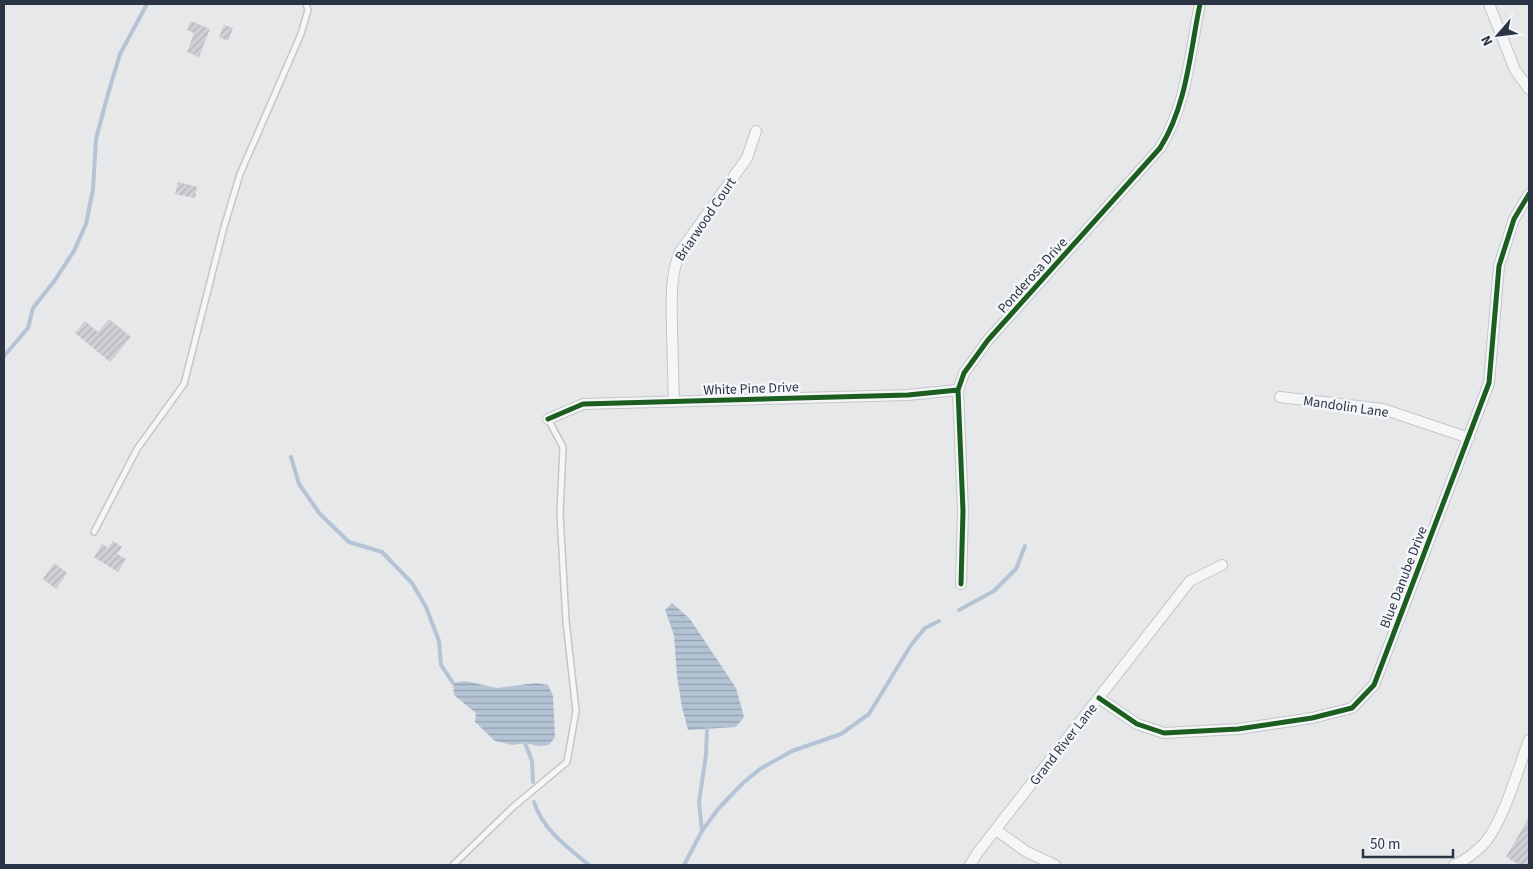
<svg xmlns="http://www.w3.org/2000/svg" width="1533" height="869" font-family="'Source Sans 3',sans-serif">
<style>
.water{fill:url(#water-rules)}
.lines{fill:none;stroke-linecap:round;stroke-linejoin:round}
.stream{stroke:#b4c4d5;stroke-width:4}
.building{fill:url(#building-hatch)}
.lane-casing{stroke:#c4c6c8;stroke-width:8}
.street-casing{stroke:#c4c6c8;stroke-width:12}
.lane{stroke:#f5f6f7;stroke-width:5}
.street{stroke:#f5f6f7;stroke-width:10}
.cycleway-casing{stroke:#f4f6f9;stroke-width:8}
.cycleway{stroke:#1b5e20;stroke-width:5}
.labels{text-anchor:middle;stroke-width:5;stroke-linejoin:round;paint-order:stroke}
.street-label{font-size:14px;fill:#2b3445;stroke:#f4f6f9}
</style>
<defs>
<pattern id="water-rules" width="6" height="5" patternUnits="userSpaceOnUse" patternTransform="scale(1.25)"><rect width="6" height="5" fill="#b4c4d5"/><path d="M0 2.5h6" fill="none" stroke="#93a0af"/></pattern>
<pattern id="building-hatch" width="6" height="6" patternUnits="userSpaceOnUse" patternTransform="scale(1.25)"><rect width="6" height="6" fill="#ced0d3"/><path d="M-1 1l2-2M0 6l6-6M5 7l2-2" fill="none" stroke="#b1b3b6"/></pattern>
</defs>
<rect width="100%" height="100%" fill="#e6e8ea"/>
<path class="water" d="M672,603L690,619L736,688L744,717L736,727L688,730L682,707L677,676L674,635L665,610Z
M465,681L497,688L536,683L548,685L553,696L555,737L549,745L539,746L525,743L513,745L495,741L475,722L476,713L454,695L453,683Z"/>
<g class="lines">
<path class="stream" d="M4,356L28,328L33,308L55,280L74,251L86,224L93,189L96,139L108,94L120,54L147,4
M291,457L299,484L320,514L349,542L382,552L412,583L426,607L439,641L441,665L453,683
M959,610L994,591L1016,569L1025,546
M525,743L532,761L533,782
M534,802C542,829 568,848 589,865
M702,831L699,802L706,755L707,728
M684,865L702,831L718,809L744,782L760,769L792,751L841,734L869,714L911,645L925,628L939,621"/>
</g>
<path class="building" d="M191,21L210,29L199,57L187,52L194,33L187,30Z
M224,25L233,28L228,41L219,37Z
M178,182L197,187L195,198L175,194Z
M109,319L131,337L110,362L75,333L85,321L98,332Z
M113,541L122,547L117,554L126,559L118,572L94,557L102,544L108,548Z
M54,563L67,573L56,589L43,579Z
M1529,817V865H1520L1506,857Z"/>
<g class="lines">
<defs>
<path id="lane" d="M94,532L137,449L184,384L224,227L240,174L301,34L308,10L306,4
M453,865L513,807L567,762L576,711L566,621L560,514L563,447L548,419"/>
<path id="street" d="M1489,4L1515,70L1529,89
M1280,397L1383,409L1469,438
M674,402C673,379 673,355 672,332C672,305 669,278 680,252L747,158L756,131
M548,419L583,404L908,395L958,390
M961,584L963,511L958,390L964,373L988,340L1160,148C1187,105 1190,52 1200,4
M1099,698L1137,724L1164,733L1238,729L1312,718L1352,708L1374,685L1489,383L1499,266L1514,219L1529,194
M996,830L1027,852L1055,865
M970,865L978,852L1190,581L1222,565
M1454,865C1465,861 1480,849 1487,840C1505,816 1518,769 1529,740"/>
</defs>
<use href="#lane" class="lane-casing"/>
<use href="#street" class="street-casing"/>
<use href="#lane" class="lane"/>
<use href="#street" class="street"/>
<defs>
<path id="cycleway" d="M548,419L583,404L908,395L958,390
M961,584L963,511L958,390L964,373L988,340L1160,148C1187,105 1190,52 1200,4
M1099,698L1137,724L1164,733L1238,729L1312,718L1352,708L1374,685L1489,383L1499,266L1514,219L1529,194"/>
</defs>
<use href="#cycleway" class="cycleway-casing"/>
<use href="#cycleway" class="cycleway"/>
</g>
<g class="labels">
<g class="street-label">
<text transform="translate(705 219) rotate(-56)" y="5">Briarwood Court</text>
<text transform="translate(1032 275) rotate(-48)" y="5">Ponderosa Drive</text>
<text transform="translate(751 388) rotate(-2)" y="5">White Pine Drive</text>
<text transform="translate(1346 406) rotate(8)" y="5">Mandolin Lane</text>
<text transform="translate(1403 577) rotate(-69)" y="5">Blue Danube Drive</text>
<text transform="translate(1063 744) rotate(-52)" y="5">Grand River Lane</text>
</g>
</g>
<rect width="1533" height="869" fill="none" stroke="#2b3445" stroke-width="10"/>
<g transform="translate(1498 35) rotate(242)" stroke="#f4f6f9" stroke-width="4" paint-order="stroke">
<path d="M0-4L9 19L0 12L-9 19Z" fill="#2b3445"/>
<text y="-8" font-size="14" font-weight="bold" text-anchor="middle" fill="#2b3445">N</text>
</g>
<path d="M1363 849v8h90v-8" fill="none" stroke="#2b3445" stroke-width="2.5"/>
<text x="1370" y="849" font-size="15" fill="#2b3445" stroke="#f4f6f9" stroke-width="4" paint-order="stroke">50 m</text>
</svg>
